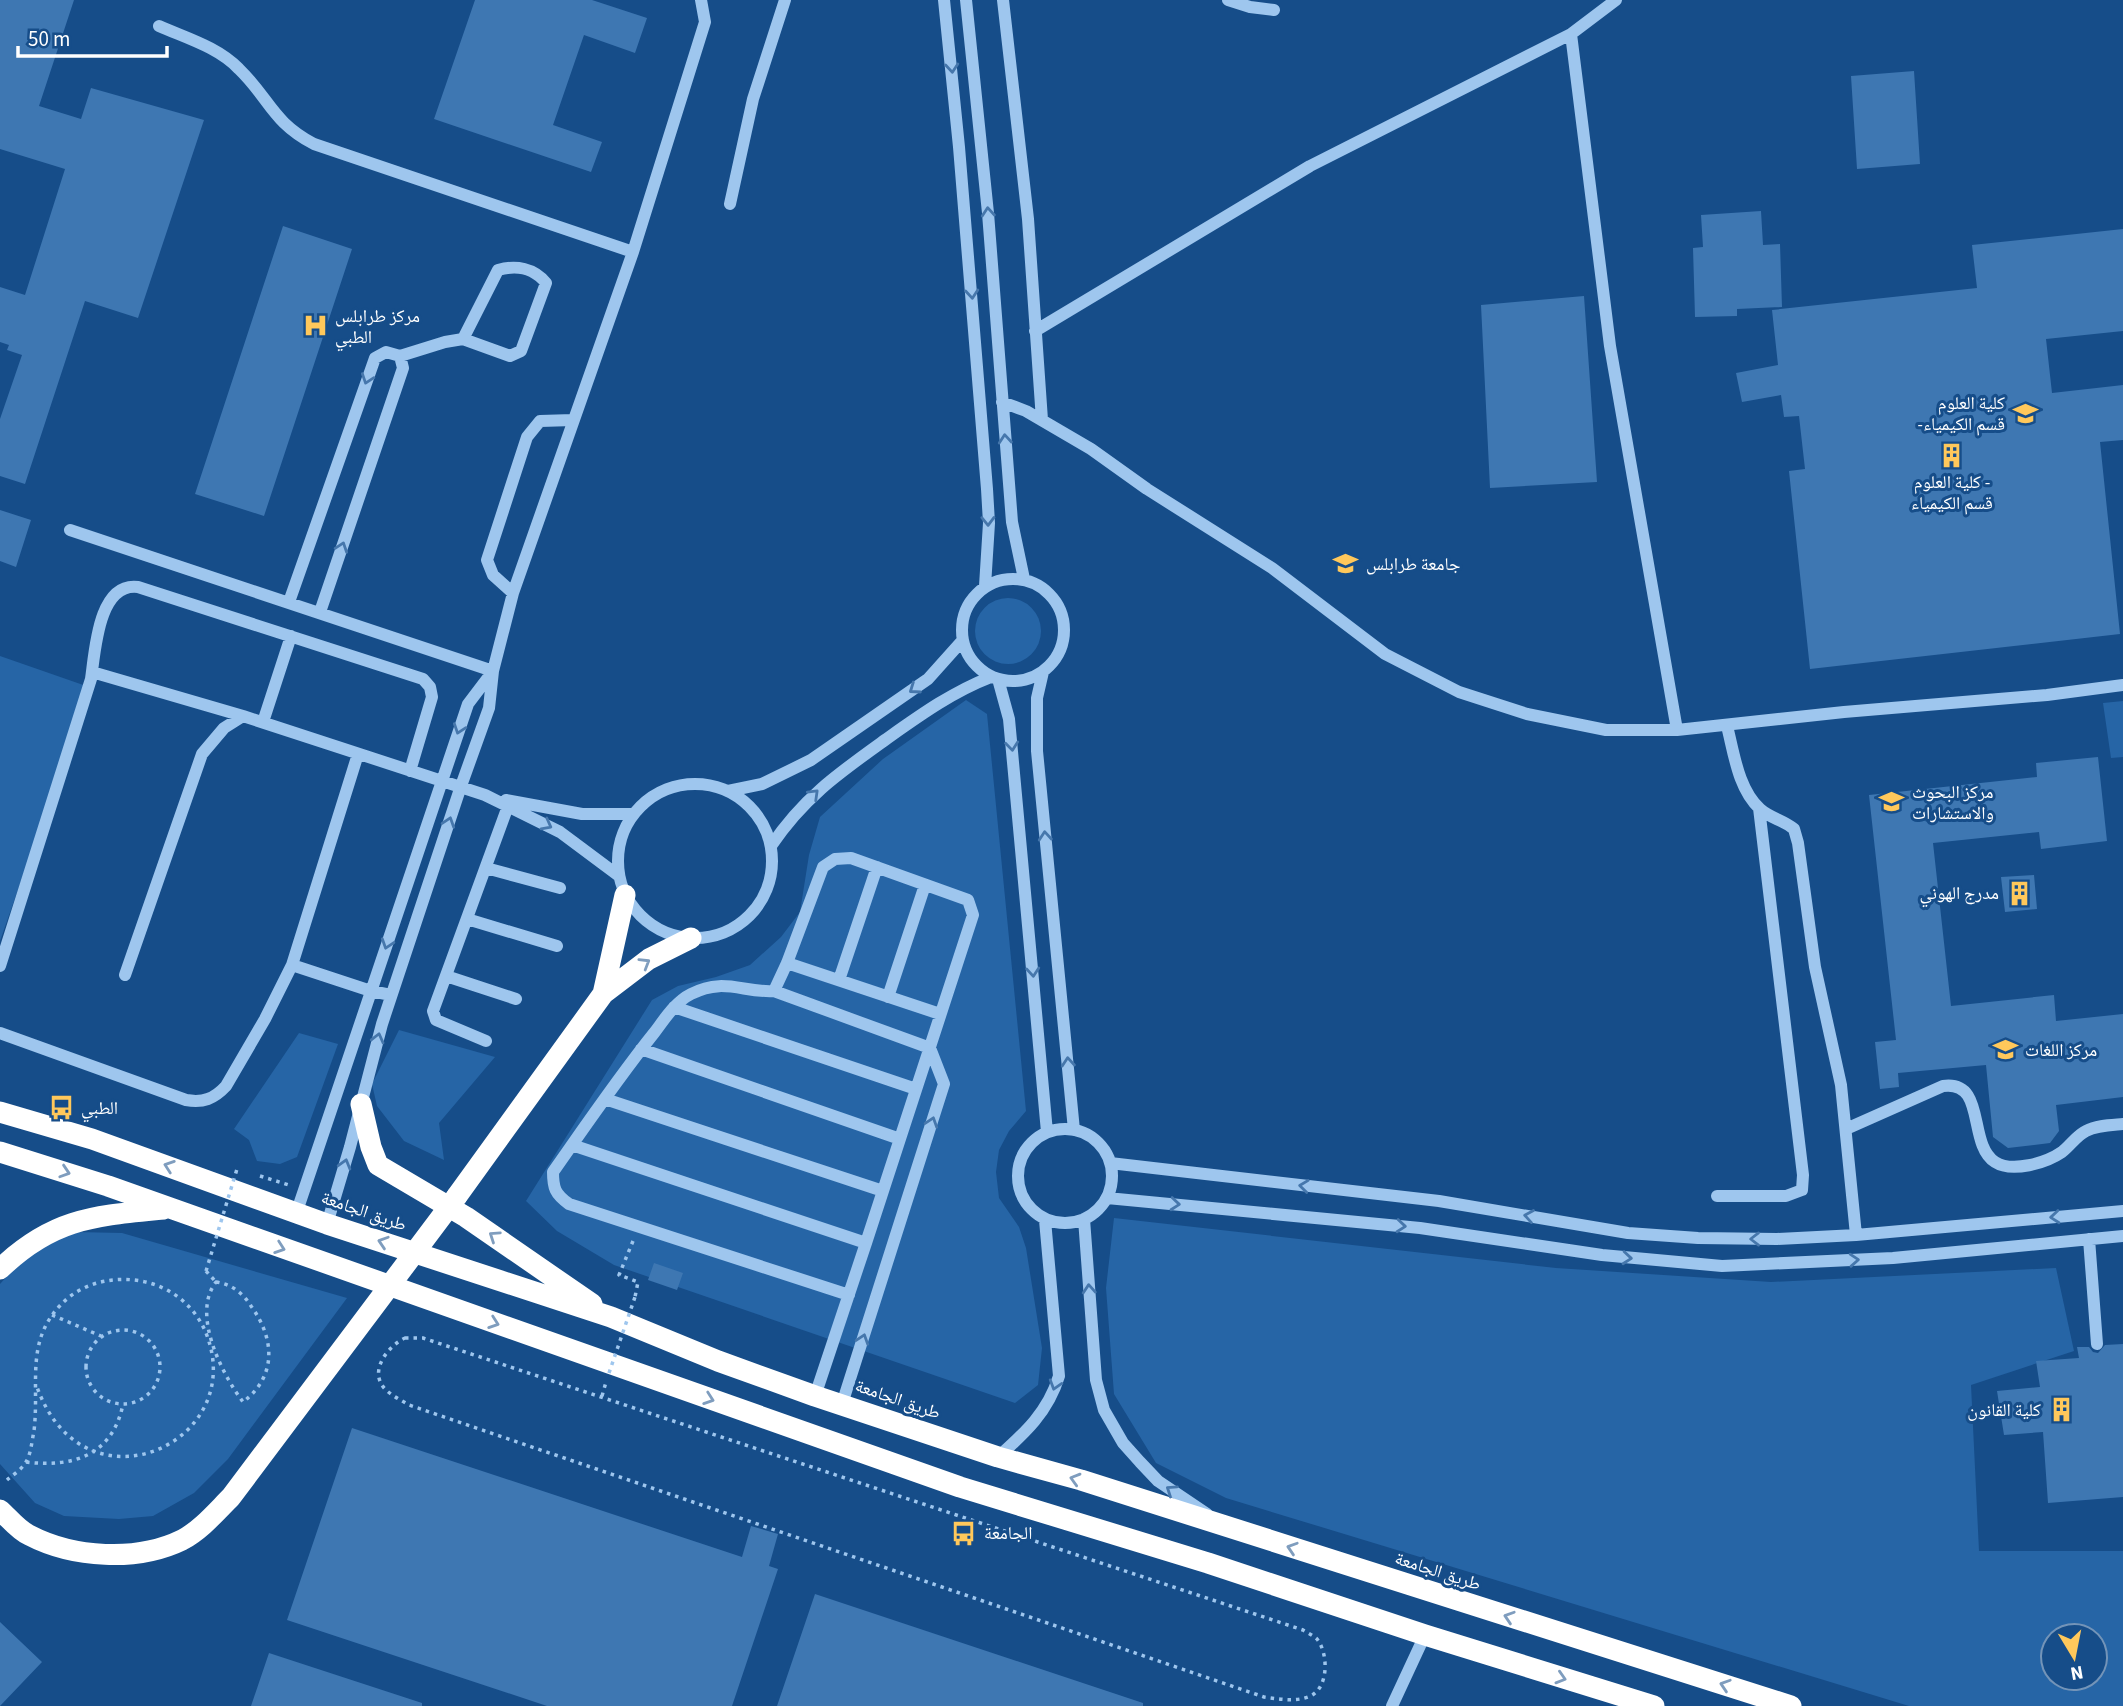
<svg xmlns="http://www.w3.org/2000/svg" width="2123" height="1706" font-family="'Source Sans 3','Noto Naskh Arabic',sans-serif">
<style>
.green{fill:#2665a6;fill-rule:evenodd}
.building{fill:#3e77b2}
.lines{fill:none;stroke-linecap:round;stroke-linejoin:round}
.path{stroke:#9ec6ee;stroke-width:3.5;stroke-dasharray:3.5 5;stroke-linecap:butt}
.minor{stroke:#9ec6ee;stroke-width:12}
.highway{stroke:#fff;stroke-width:21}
.path-bridge{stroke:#9ec6ee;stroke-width:3.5;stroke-dasharray:3.5 5;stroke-linecap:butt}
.highway-bridge{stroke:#fff;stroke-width:21}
.oneway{stroke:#4677ac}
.oneway2{stroke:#7f9dbe}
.labels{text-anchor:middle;stroke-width:6;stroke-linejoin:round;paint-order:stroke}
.poi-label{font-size:18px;fill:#fff;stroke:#164d89;text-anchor:start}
.street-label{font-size:18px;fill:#fff;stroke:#164d89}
</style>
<rect width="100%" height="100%" fill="#164d89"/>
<path class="green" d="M975 631a33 33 0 1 1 66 0a33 33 0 1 1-66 0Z
M0,656L89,687L0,941Z
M966,700L987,714L1026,1111L1009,1131L999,1150L996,1172L999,1198L1019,1227L1026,1248L1042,1348L1038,1385L1015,1403L614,1265L557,1231L526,1201L652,1000L678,986L716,977L750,965L781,937L800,912L809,855L820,817L883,759Z
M2123,701V757L2111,758L2103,703Z
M399,1030L495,1057L439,1123L444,1160L404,1141L377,1106L372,1084Z
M299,1033L338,1044L297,1157L280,1164L257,1161L249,1140L234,1129Z
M1114,1218L1556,1268L1771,1282L2056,1268L2074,1351L1971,1385L1979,1551H2123V1706H1909L1226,1498L1156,1463L1114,1394L1106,1288ZM2053,1636H2095V1678H2053Z
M75,1232L122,1233L347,1298L228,1459L194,1493L153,1516L119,1519L64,1516L35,1503L0,1464V1284L29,1252Z"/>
<path class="building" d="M0,0H74L39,106L81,119L91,88L204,120L138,318L85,301L25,484L0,476V419L22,355L7,350L9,345L0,342V287L25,295L65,169L0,149Z
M475,0H592L647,18L635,53L584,35L553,125L602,142L591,172L434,119Z
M1914,71L1920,164L1857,169L1851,76Z
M1761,211L1763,245L1780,244L1782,307L1737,309V316L1695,317L1693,248L1703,247L1701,215Z
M283,226L352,249L264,516L195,494Z
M2123,229V331L2046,339L2052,393L2123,385V440L2100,442L2120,634L1810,669L1789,471L1805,469L1799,416L1784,417L1781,395L1742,402L1736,373L1778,365L1772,310L1977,288L1972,245Z
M1584,296L1597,482L1490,488L1481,305Z
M0,510L31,520L16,567L0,561Z
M2098,757L2107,841L2041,849L2039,832L1933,843L1951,1006L2054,995L2056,1021L2123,1014V1097L2056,1105L2059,1131L2050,1143L2008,1148L1993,1137L1986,1065L1898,1073L1899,1087L1880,1089L1875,1042L1896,1040L1869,795L2037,777L2036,763Z
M2034,875L2037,909L2005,912L2001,877Z
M654,1263L683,1273L677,1290L648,1280Z
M2123,1344V1497L2048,1503L2043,1432L2004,1435L1997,1391L2040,1387L2036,1361L2079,1358L2077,1347H2089L2093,1352L2098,1353L2105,1345Z
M352,1428L742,1557L751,1526L778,1534L769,1566L778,1569L732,1706H547L287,1620Z
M815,1594L1143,1703V1706H777Z
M0,1622L42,1662L0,1706Z
M269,1653L422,1703V1706H251Z"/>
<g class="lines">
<path class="path" d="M260,1176L289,1185
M633,1241L619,1275L638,1282L635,1297
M206,1271L216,1282
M216,1282C231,1284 243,1293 251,1306C275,1339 277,1376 243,1402C222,1374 191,1314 216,1282Z
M52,1315L101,1336
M86 1367a37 37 0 1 1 74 0a37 37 0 1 1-74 0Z
M405,1338H423L1303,1630C1308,1633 1314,1636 1317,1639C1329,1654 1329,1690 1308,1697C1294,1702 1279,1699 1264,1697L409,1405C401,1400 392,1396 385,1389C368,1371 388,1346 405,1338Z
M602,1396L606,1382
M26,1462C73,1468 113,1455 123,1404
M7,1480C13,1475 22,1469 26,1462C31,1454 32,1440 34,1431C40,1380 23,1337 68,1298C91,1279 125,1275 153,1284C177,1292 196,1309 206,1333C250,1443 84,1518 37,1387"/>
<path class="minor" d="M944,0L959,147L987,489L989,523L985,586
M966,0L988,213L1012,522L1024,579
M1003,0L1028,219L1042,420
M1228,0L1250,7L1274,10
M159,26C186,38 218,47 239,69C270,99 272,122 314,144L633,252
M1571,34L1616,0
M730,204L753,99L785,0
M1035,331L1310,166L1571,34L1610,346L1677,730
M400,356L445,342L463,339L510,356L521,351L546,283C534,268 516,265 498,270L463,339
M1002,402L1026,411L1091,449L1147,489L1272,568L1385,654L1459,692L1527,714L1606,730H1677L1844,712L2047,695L2123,685
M70,530L493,671
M962 630a51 51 0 1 1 102 0a51 51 0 1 1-102 0Z
M513,593L493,575L487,560L527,437L540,421L573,420
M289,602L375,358L386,352L400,356L403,368L320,612
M92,672L243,716L485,795L560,832L619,876
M1043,672L1037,698V751L1074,1130
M998,679L1009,719L1047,1132
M263,722L291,636
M1727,726C1734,753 1738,789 1760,809C1770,818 1783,820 1794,829L1798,843L1815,967L1841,1085L1856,1235
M618 861a77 77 0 1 1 154 0a77 77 0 1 1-154 0Z
M728,791L762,784L811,760L928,679L962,641
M506,800L582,814H633
M771,846C803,798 839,773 885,740C919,716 952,692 991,677
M486,868L560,888
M467,919L557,946
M787,963L940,1014
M292,965L371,991L391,995
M0,966L91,679C95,652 98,582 138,587L423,679L430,687L432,697L410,771
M125,975L202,754L224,728L243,716
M446,976L516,999
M839,980L877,867
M774,991L930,1048L944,1084L842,1404
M888,997L925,885
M674,1007L916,1089
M0,1033L186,1100C203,1103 214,1099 226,1086L265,1019L292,965L358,754
M486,1041L436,1020L433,1011L508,806
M641,1049L900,1139
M605,1099L883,1191
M1018 1176a47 47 0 1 1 94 0a47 47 0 1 1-94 0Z
M1846,1129L1943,1086C1987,1080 1967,1144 1995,1162C2012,1173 2046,1163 2062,1152C2070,1146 2077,1135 2086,1131C2097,1125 2111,1125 2123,1124
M572,1145L866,1243
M1110,1163L1439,1201L1628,1233L1698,1238L1777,1239L1856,1235L2123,1211
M1717,1196H1786L1802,1190L1803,1175L1759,808
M1107,1198L1420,1228L1602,1255L1722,1266L1893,1258L2123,1236
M297,1211L468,704L493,671
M1084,1219L1096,1380L1104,1410L1123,1443L1140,1462L1158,1481L1207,1514
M327,1224L350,1147L382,1024L461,786L489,708L493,671L513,593L633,252L705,22L701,0
M2089,1239L2097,1344
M815,1396L866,1243L973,915L968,900L851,858L835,859L823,867L787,963L774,991C743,993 724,977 691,994C675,1002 664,1020 654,1033C618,1078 586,1125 553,1172C553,1188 555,1194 569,1204L849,1295
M998,1457C1025,1433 1048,1412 1059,1376L1045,1220
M1392,1706L1425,1635"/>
<path class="highway" d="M603,994L625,895
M361,1104L371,1147L378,1165L466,1217L592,1304
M0,1112L92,1139L327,1224L611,1317L718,1361L815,1396L998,1457L1081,1480L1791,1706
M0,1152L108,1186L960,1487L1208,1563L1425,1635L1654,1706
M457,1196L603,994L649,959L691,938
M0,1269C53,1218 94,1216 164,1209"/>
<path class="path-bridge" d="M206,1271L237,1169
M609,1373L635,1297"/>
<path class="highway-bridge" d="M0,1510C9,1518 18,1530 29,1535C73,1558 137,1562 182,1540C201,1530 216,1512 231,1497L457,1196"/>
</g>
<defs><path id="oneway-chevron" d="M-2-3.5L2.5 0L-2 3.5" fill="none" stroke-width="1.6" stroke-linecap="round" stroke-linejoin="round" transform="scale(1.75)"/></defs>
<g class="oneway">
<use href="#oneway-chevron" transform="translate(952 68) rotate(85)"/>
<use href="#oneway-chevron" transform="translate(988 212) rotate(-95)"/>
<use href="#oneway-chevron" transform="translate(972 294) rotate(85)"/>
<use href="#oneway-chevron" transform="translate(367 379) rotate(109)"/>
<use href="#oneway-chevron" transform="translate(1005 439) rotate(-95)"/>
<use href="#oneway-chevron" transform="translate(988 521) rotate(89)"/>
<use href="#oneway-chevron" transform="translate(342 547) rotate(-71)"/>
<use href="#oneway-chevron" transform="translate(914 689) rotate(145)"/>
<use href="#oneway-chevron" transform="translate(459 729) rotate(109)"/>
<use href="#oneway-chevron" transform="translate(1012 746) rotate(84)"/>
<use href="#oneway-chevron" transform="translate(814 794) rotate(-44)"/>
<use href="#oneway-chevron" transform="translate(449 822) rotate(-72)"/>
<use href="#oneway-chevron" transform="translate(547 825) rotate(28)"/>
<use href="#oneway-chevron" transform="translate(1045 836) rotate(-95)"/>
<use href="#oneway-chevron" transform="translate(387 944) rotate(108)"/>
<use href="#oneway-chevron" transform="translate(1033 972) rotate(85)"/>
<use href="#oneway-chevron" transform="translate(378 1038) rotate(-76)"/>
<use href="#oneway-chevron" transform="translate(1068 1062) rotate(-95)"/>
<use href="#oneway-chevron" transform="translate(932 1122) rotate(-72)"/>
<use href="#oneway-chevron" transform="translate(345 1164) rotate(-74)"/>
<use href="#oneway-chevron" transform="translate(1304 1186) rotate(-173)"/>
<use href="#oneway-chevron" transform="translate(1175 1204) rotate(5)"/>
<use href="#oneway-chevron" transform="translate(1529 1216) rotate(-170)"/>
<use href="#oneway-chevron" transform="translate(2055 1217) rotate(175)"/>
<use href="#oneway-chevron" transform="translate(1401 1226) rotate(5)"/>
<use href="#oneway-chevron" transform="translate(1755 1239) rotate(-180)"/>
<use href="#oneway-chevron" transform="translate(1627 1258) rotate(5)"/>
<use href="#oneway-chevron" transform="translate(1854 1260) rotate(-4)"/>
<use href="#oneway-chevron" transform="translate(1089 1289) rotate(-94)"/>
<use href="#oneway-chevron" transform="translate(863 1339) rotate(-72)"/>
<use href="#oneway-chevron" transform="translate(1055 1385) rotate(107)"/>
<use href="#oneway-chevron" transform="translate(1171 1490) rotate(-146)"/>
</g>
<g class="oneway2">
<use href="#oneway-chevron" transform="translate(645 963) rotate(-31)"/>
<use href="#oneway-chevron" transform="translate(169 1166) rotate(-161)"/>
<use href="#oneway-chevron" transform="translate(65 1172) rotate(18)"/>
<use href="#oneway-chevron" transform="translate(494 1236) rotate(-146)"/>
<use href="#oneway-chevron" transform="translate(383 1242) rotate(-162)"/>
<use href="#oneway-chevron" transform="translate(280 1248) rotate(19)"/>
<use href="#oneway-chevron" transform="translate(494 1323) rotate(19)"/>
<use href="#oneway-chevron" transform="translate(709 1399) rotate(19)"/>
<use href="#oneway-chevron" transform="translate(1075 1479) rotate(-164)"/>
<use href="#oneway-chevron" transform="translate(1292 1548) rotate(-162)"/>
<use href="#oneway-chevron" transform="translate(1509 1617) rotate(-162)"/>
<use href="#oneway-chevron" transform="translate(1561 1678) rotate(17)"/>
<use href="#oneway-chevron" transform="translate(1725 1685) rotate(-162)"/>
</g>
<defs>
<symbol id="hospital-bare" viewBox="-9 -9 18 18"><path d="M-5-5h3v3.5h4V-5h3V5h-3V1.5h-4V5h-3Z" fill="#ffc85b" stroke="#164d89" stroke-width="2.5" paint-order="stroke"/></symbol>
<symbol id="university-bare" viewBox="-9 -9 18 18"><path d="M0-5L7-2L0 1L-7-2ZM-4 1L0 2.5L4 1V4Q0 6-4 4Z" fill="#ffc85b" stroke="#164d89" stroke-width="2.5" paint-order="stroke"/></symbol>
<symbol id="building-bare" viewBox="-9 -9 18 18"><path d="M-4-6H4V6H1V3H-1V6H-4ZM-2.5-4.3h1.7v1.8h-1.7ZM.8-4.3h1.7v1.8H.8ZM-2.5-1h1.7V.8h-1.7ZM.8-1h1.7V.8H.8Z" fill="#ffc85b" stroke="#164d89" stroke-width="2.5" paint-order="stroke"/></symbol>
<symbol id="bus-bare" viewBox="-9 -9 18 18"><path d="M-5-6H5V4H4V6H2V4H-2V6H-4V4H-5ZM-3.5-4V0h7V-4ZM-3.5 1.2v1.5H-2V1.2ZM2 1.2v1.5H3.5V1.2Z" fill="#ffc85b" stroke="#164d89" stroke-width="2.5" paint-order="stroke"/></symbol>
</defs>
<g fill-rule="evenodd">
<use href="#hospital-bare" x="298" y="308" width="35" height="35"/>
<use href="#university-bare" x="2008" y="396" width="35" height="35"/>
<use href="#building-bare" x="1934" y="438" width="35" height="35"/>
<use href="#university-bare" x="1328" y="546" width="35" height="35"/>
<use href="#university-bare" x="1874" y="784" width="35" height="35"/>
<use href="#building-bare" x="2002" y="876" width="35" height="35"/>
<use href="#university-bare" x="1988" y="1032" width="35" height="35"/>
<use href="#bus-bare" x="44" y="1090" width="35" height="35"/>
<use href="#building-bare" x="2044" y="1392" width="35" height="35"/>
<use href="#bus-bare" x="946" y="1516" width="35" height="35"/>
</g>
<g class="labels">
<g class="poi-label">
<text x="335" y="322">مركز طرابلس<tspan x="335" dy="21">الطبي</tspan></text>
<text x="2005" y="409" text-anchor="end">كلية العلوم<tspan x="2005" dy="21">-قسم الكيمياء</tspan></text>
<text x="1952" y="488" text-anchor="middle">كلية العلوم -<tspan x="1952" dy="21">قسم الكيمياء</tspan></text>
<text x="1366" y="570">جامعة طرابلس</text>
<text x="1912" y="798">مركز البحوث<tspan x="1912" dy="21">والاستشارات</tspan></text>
<text x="1999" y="899" text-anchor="end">مدرج الهوني</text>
<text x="2025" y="1056">مركز اللغات</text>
<text x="81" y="1114">الطبي</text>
<text x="2041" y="1416" text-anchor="end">كلية القانون</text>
<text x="984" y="1539">الجامعة</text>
</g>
<g class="street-label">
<text transform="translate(364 1211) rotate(19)" y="6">طريق الجامعة</text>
<text transform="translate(898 1399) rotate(19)" y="6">طريق الجامعة</text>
<text transform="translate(1438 1571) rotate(18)" y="6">طريق الجامعة</text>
</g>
</g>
<g transform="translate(2074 1657) rotate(170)"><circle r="33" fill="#164d89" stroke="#7394b8" stroke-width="2"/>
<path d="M0-5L12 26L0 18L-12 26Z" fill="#ffc85b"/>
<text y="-10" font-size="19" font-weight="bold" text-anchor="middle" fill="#ffffff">N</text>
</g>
<path d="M18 46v10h149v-10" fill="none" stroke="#ffffff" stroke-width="3.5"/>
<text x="28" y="46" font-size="21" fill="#ffffff" stroke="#164d89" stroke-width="5" paint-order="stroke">50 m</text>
</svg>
